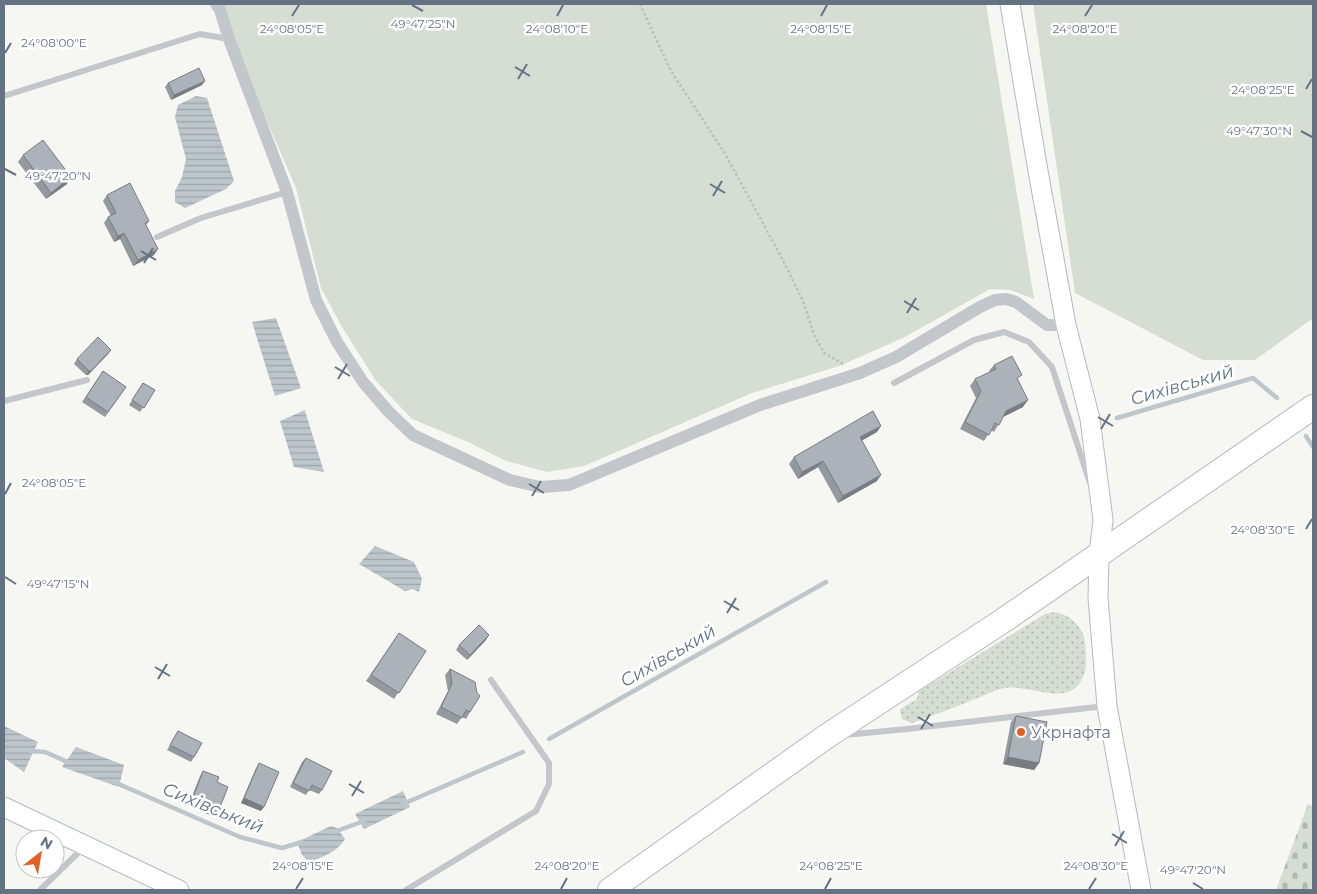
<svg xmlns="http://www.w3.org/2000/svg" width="1317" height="894" font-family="Montserrat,sans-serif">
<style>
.grass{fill:url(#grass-dots)}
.cemetery{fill:url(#cemetery-stones)}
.garden{fill:#d6ddd3}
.water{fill:url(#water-rules)}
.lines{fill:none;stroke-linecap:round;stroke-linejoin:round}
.stream{stroke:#bcc6cb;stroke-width:4.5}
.secondary-casing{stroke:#b5babf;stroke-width:21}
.highway-casing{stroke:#b6b9bc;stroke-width:26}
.path{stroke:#bdbfc1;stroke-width:2.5;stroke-dasharray:2.5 2.5;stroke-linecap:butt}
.lane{stroke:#c3c6ca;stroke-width:6}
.street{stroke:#c3c6ca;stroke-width:12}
.secondary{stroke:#fff;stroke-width:19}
.highway{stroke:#fff;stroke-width:24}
.wall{fill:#93999f}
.shaded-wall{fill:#787d82}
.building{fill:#abb2b9;stroke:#787d82}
.ticks{fill:none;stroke:#647384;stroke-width:2}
.poi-dot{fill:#e56123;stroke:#fff;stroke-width:2}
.labels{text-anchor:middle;stroke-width:5;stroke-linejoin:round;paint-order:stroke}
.poi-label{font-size:16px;fill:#647384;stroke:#fff;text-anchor:start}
.water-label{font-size:18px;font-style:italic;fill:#607580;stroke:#fff}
.ticks-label{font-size:12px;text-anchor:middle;fill:#647384;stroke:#fff;stroke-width:5;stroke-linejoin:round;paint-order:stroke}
</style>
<defs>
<pattern id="grass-dots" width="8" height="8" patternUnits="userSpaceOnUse" patternTransform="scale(1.25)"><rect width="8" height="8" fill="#d6ddd3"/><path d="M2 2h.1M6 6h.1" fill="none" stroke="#b1b8b1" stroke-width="1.8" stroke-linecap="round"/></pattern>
<pattern id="cemetery-stones" width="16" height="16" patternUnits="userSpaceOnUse" patternTransform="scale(1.25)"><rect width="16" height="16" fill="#d6ddd3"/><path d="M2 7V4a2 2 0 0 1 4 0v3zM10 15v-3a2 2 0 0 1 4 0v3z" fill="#b1b8b1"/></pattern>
<pattern id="water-rules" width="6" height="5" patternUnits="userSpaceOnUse" patternTransform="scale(1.25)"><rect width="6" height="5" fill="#bcc6cb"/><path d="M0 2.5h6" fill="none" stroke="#9ca5aa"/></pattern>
</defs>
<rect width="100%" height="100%" fill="#f6f6f2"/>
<path class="grass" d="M1054,612C1067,614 1077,621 1083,634C1086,641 1087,664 1085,671C1074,712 1032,684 1005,688C997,689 988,694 980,697C958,706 935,715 912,723L902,719L900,709L917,699L919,691L1045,614Z"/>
<path class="cemetery" d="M1308,804L1313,806V890H1276Z"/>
<path class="garden" d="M220,4H986L1034,299L1011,290L990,289L903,338L839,366L752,393L584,466L547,472L506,461L468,442L412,419L376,381L342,327L321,288L296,188L263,112Z
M1033,4H1313V318L1255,360H1203L1075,293Z"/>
<path class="water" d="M196,96L207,98L234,181L226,189L185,208L175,202V191L182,177L186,159L175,117L178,105Z
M276,318L301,388L275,396L252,322Z
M305,410V411L324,472L294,467L280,421Z
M375,546L414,562L422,579L419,592L413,589L405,591L359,564Z
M4,726L38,742L24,772L4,758Z
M76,747L124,765L119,787L62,767Z
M403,791L410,807L364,829L355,814Z
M331,826L337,828L345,839C337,852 323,857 309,862L302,855L297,842Z"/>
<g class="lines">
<path class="stream" d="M1117,418L1253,378L1277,398
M1306,436L1313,447
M549,739L826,582
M30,751L45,752L70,763
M114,782L240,837L282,848L302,842
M403,804L523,752
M334,832L364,821"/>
<defs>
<path id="secondary" d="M1010,4L1038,171L1066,325L1090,419L1103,520L1099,555L1098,598L1107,706L1141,890
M4,807L179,890"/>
<path id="highway" d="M610,890L827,736L1004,620L1313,407"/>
</defs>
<use href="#secondary" class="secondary-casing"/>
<use href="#highway" class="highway-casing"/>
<path class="path" d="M640,4L671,71L724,152L784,262L803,301L814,335L824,353L843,364"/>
<path class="lane" d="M4,96L200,34L229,39
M157,237L201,218L287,192
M894,383L974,340L1004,332L1029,342L1052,367L1090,483
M4,401L87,380
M844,735L907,729L1105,706
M40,890L84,847
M406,890L536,811L549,784V763L491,680"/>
<path class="street" d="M216,4L220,10L229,39L287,192L316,300L337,342L363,382L388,411L413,435L510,480L540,487L569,485L760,405L860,373L896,357L980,307L995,300L1006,299L1016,302L1047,325H1066"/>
<use href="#secondary" class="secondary"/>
<use href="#highway" class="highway"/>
</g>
<path class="wall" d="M168,83L202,85L171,100L165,87Z
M23,155L67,184L46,199L18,162Z
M107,195L149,221L146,225L154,255L133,266L120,239L114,242L104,223L108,217L111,216L103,201Z
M111,350L108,354L88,375H86L74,364L77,359Z
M994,365L1018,381L1023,407L1003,417L994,432L991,430L984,441L960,429L976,398L970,386L975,379L990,372L989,371Z
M103,371L126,387L105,417L82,402Z
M143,383L155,390L140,412L129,405Z
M877,432L862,440L877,481L838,503L818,467L798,479L789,464L794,457Z
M399,633L426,651L394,699L366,681Z
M486,640L467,660L456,650L459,645Z
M450,669L470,712L466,719L462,717L457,724L436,714L448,691L445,675Z
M1016,716L1039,763L1034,770L1003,764L1011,722Z
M178,731L194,757L191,762L167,750Z
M306,758L322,790L319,794L309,790L306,795L290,787L302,762Z
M259,763L261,811L241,803L256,768Z
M203,771L217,782L215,817L198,810L199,808L189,804L200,776Z"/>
<path class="shaded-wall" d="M205,81L202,85L171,100L174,95Z
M71,177L67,184L46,199L51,193Z
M124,233L120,239L114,242L118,236Z
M158,249L154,255L133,266L138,260Z
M111,350L108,354L88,375H86L89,371Z
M1028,400L1023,407L1001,418L1006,411Z
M881,426L877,432L856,444L860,437Z
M823,461L818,467L798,479L802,472Z
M881,475L877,481L838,503L843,496Z
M489,635L486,640L467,660L470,655Z
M1008,757L1039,763L1034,770L1003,764Z
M244,798L264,807L261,811L241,803Z
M192,800L202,804L199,808L189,804Z
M201,806L218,812L215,817L198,810Z"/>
<path class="building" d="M199,68L205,81L174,95L168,83Z
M43,140L71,177L51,193L23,155Z
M130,183L149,221L145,223L158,249L138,260L124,233L118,236L108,217L116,213L107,195Z
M98,337L111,350L91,371H89L77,359Z
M1012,356L1022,375L1017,378L1028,400L1006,411L999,425L995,423L989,435L965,422L981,391L975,379L996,369L994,365Z
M103,371L126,387L108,412L86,397Z
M143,383L155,390L144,408L132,400Z
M873,411L881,426L860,437L881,475L843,496L823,461L802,472L794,457Z
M479,625L489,635L470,655L459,645Z
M399,633L426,651L399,693L371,675Z
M450,669L475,682L477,693L480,696L470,712L466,710L462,718L441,707L452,684Z
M1016,716L1047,722L1039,763L1008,757Z
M178,731L202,743L194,757L170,745Z
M306,758L332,771L322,790L312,785L309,791L293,783Z
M259,763L279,772L264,807L244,798Z
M203,771L219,777L217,782L228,787L218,812L201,806L202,804L192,800Z"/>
<path class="ticks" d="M412,5L423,11M292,16L299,5M557,16L563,5M821,16L827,5M1085,16L1092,5M5,53L11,43M515,67L530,76M518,79L527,64M1306,89L1312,79M1301,131L1312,137M5,169L16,175M710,184L725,193M713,196L722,181M141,251L156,260M144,263L153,248M904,301L919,310M907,313L916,298M335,367L350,376M338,379L347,364M1098,417L1113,426M1101,429L1110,414M529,484L544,493M5,494L11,483M532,496L541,481M1306,529L1312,519M5,577L16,584M724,601L739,610M727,613L736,598M155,667L170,676M158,679L167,664M918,717L933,726M921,729L930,714M349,784L364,793M352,796L361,781M1112,834L1127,843M1115,846L1124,831M1193,883L1203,889M296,889L303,878M561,889L567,878M825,889L831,878M1089,889L1096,878"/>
<circle class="poi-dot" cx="1021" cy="732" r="5"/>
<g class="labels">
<g class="poi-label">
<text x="1031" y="738">Укрнафта</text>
</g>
<g class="water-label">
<text transform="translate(1182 385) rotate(-16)" y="6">Сихівський</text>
<text transform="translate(668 656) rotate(-30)" y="6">Сихівський</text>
<text transform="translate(213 808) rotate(22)" y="6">Сихівський</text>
</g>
</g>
<g class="ticks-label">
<text x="423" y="28">49°47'25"N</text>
<text x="292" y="33">24°08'05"E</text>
<text x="1085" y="33">24°08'20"E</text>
<text x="557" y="33">24°08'10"E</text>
<text x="821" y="33">24°08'15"E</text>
<text x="54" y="47">24°08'00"E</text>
<text x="1263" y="94">24°08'25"E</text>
<text x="1259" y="135">49°47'30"N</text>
<text x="58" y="180">49°47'20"N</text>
<text x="54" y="487">24°08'05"E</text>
<text x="1263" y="534">24°08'30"E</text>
<text x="58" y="588">49°47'15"N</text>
<text x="303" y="870">24°08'15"E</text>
<text x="567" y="870">24°08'20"E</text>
<text x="831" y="870">24°08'25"E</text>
<text x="1096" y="870">24°08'30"E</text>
<text x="1193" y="874">49°47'20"N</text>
</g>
<rect width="1317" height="894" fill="none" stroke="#647384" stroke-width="10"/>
<g transform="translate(40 854) rotate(31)"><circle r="24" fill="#ffffff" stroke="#c1c7ce"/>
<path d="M0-4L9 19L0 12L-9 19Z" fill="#e56123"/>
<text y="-8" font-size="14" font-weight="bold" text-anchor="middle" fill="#647384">N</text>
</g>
</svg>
